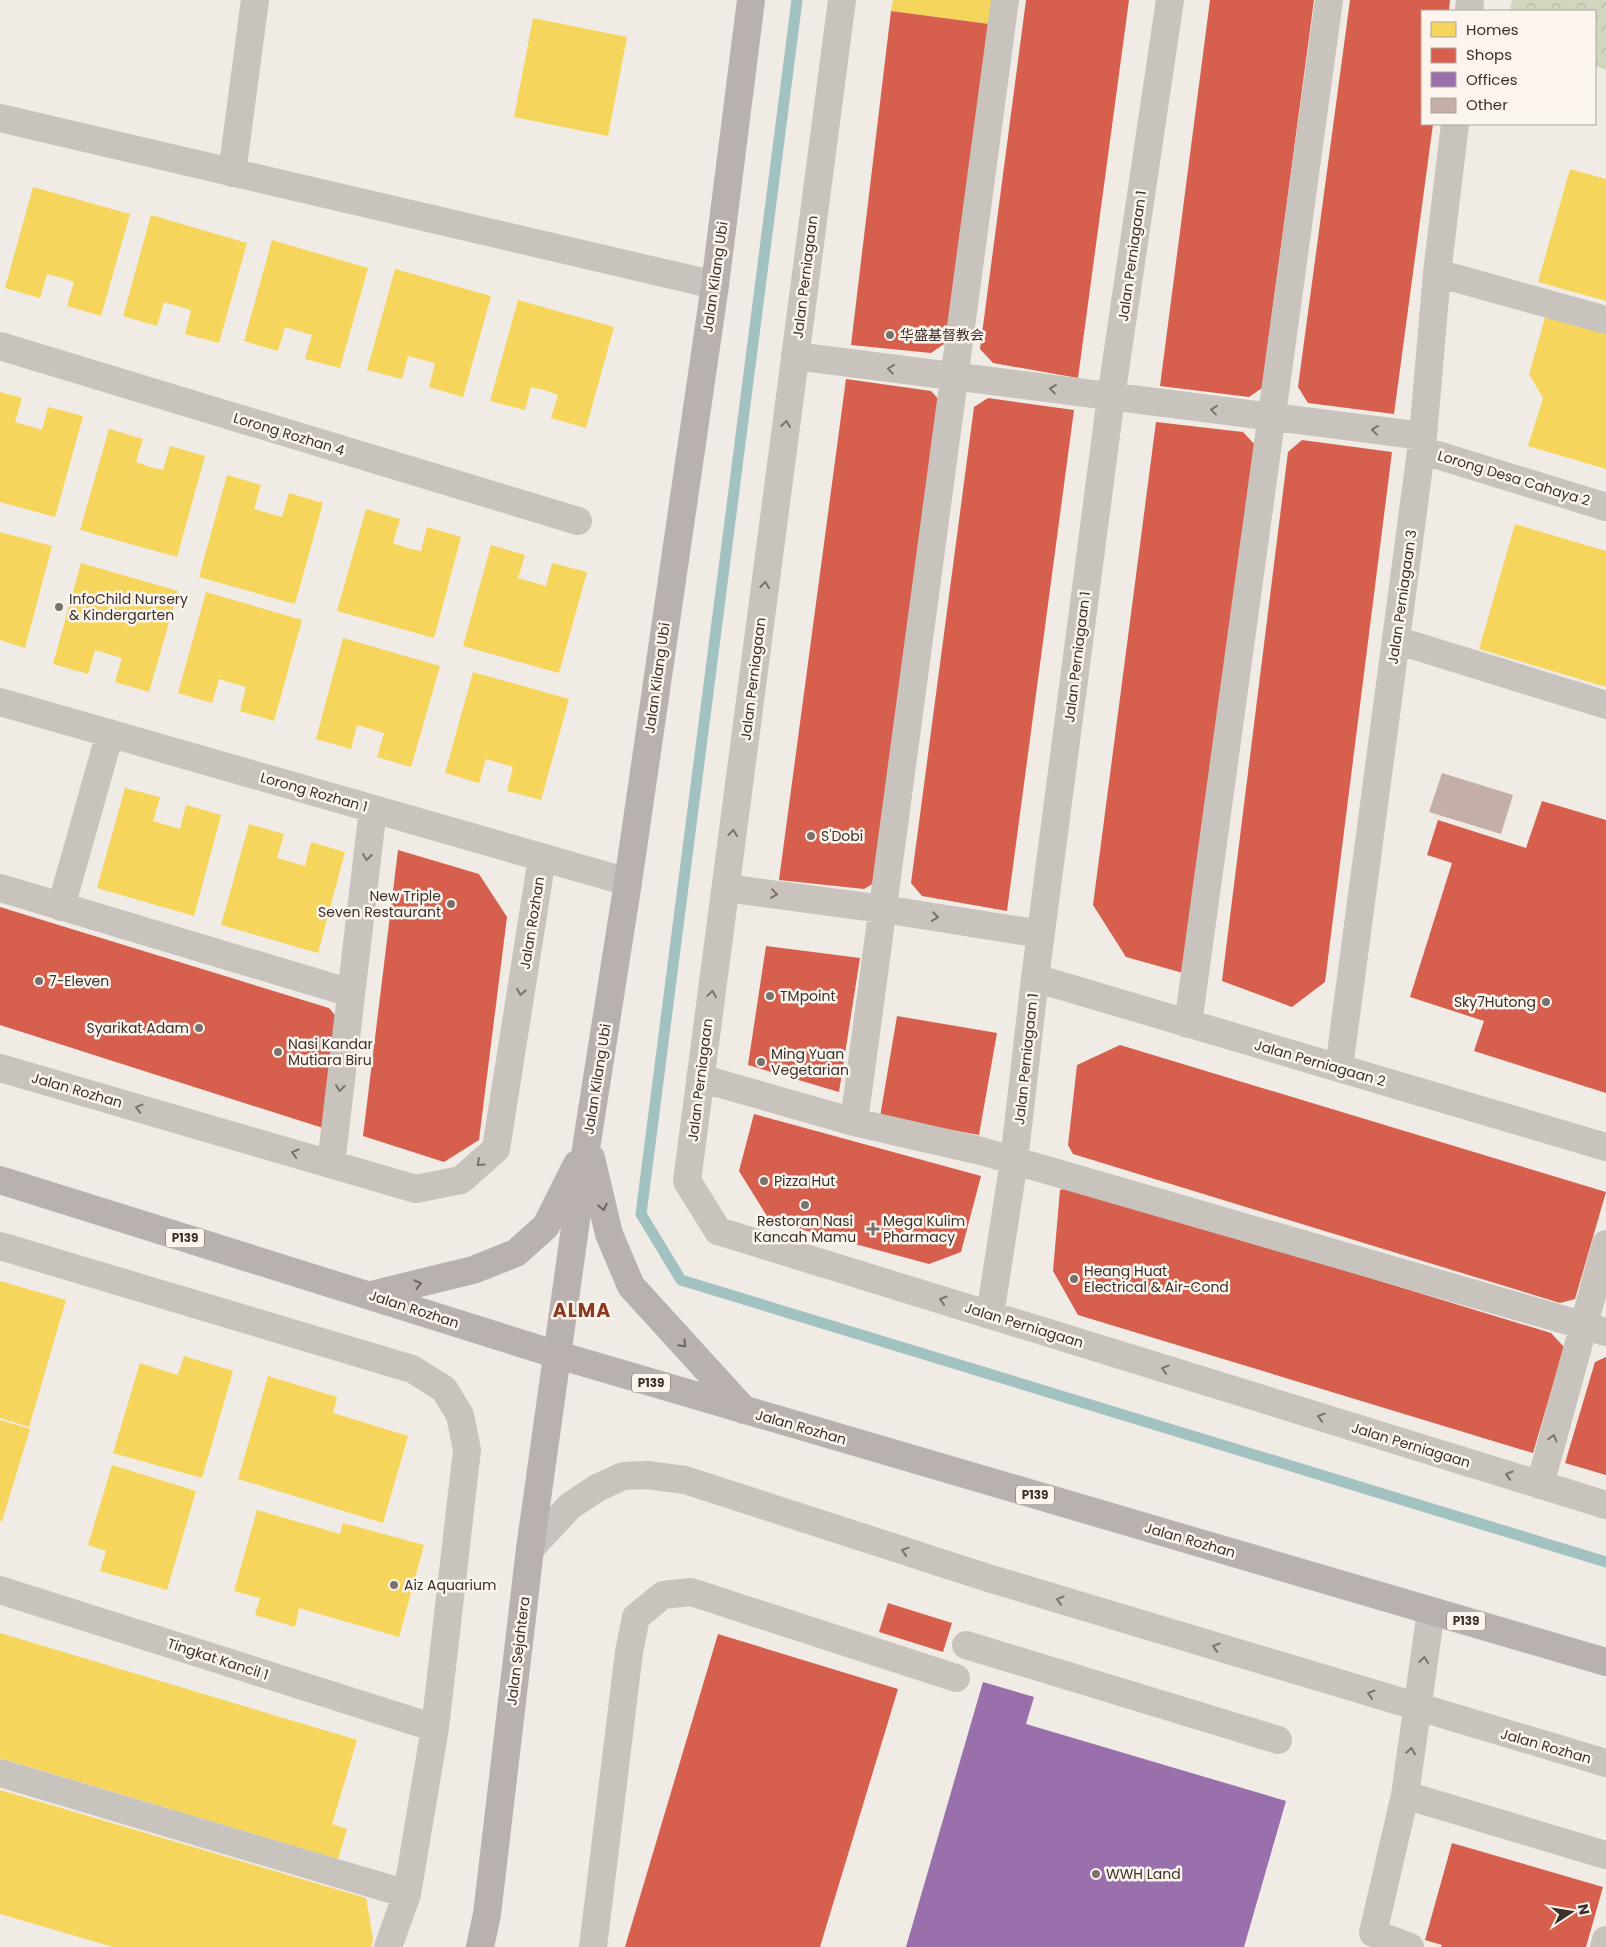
<svg xmlns="http://www.w3.org/2000/svg" width="1606" height="1947" font-family="Poppins,'Noto Sans SC',sans-serif">
<style>
.forest{fill:url(#forest-crowns)}
.homes{fill:#f6d55c}
.shops{fill:#d6604d}
.offices{fill:#9970ab}
.lines{fill:none;stroke-linecap:round;stroke-linejoin:round}
.stream{stroke:#a1c2c1;stroke-width:11}
.building{fill:#c3afa7}
.minor{stroke:#c9c3be;stroke-width:28}
.major{stroke:#b8b1ad;stroke-width:28}
.oneway{stroke:#7b726d}
.oneway2{stroke:#6d645f}
.poi-dot{fill:#7a716c;stroke:#fbf5ee;stroke-width:2}
.labels{text-anchor:middle;stroke-width:5;stroke-linejoin:round;paint-order:stroke}
.shield{fill:#fbf5ee;stroke:#756b66;stroke-width:1}
.shield-label{font-size:12px;font-weight:bold;fill:#3b302b}
.street-label{font-size:14px;fill:#3b302b;stroke:#fbf5ee}
.poi-label{font-size:14px;fill:#3b302b;stroke:#fbf5ee;text-anchor:start}
.district-label{font-size:19px;font-weight:bold;letter-spacing:1px;fill:#8c3b22;stroke:#fbf5ee}
</style>
<defs>
<pattern id="forest-crowns" width="20" height="18" patternUnits="userSpaceOnUse" patternTransform="scale(1.25)"><rect width="20" height="18" fill="#d1d6bf"/><path d="M2 6a3 3 0 1 1 6 0M12 15a3 3 0 1 1 6 0" fill="none" stroke="#b4b8a4"/></pattern>
</defs>
<rect width="100%" height="100%" fill="#f0ebe5"/>
<path class="forest" d="M1512,0H1606V70L1595,66V11H1510Z"/>
<path class="homes" d="M893,0H992L989,24L891,11Z
M533,18L627,37L608,136L514,117Z
M1570,169L1606,179V301L1538,282Z
M33,187L130,214L101,316L67,306L74,282L59,277L47,274L40,298L5,288Z
M151,215L247,243L219,343L185,334L191,310L164,302L157,326L123,316Z
M272,240L368,268L340,368L305,359L312,335L298,331L285,327L278,351L244,341Z
M395,269L491,296L463,397L429,387L435,363L408,356L402,379L367,370Z
M518,300L614,327L586,428L551,418L558,395L544,390L531,387L525,410L490,401Z
M1546,314L1606,332V469L1528,446L1543,398L1529,374Z
M0,392L22,398L15,422L42,430L48,407L83,416L55,517L0,502Z
M109,429L143,439L136,462L150,467L163,470L170,446L205,456L177,557L80,530Z
M227,475L261,485L254,509L282,517L289,493L323,503L295,604L199,577Z
M366,509L400,519L393,543L407,548L421,551L427,527L461,537L434,638L337,611Z
M1515,524L1606,551V687L1479,649Z
M0,532L52,546L25,648L0,640Z
M491,545L525,555L518,578L546,586L552,563L587,572L559,673L463,646Z
M81,563L178,591L149,692L115,682L122,658L108,654L95,650L88,674L53,664Z
M206,592L302,620L274,721L240,711L246,687L232,683L219,679L212,703L178,693Z
M343,638L440,666L411,767L377,757L384,733L357,725L351,749L316,739Z
M473,672L569,699L541,800L507,791L513,767L486,759L479,783L445,773Z
M125,788L160,797L153,821L180,829L186,805L221,815L194,916L97,888Z
M249,824L284,834L277,858L305,866L311,842L345,852L318,953L221,925Z
M0,1281L66,1300L29,1427L0,1418Z
M184,1356L233,1371L202,1478L113,1453L140,1363L178,1375Z
M268,1376L337,1397L333,1413L408,1436L383,1523L238,1479Z
M0,1420L30,1429L2,1521H0Z
M112,1465L196,1491L167,1590L100,1571L106,1551L88,1545Z
M257,1510L340,1534L343,1523L424,1545L399,1637L299,1608L295,1627L255,1615L260,1598L234,1591Z
M0,1633L357,1740L332,1824L347,1829L338,1859L0,1758Z
M0,1790L366,1898L373,1939L371,1947H113L0,1914Z"/>
<path class="shops" d="M1026,0H1129L1078,378L993,363L980,349Z
M1210,0H1314L1262,388L1249,397L1160,386Z
M1350,0H1450L1449,11H1422V124H1433L1394,414L1308,403L1298,387Z
M891,11L989,24L947,342L931,353L851,345Z
M846,379L931,391L943,404L879,880L864,889L779,880Z
M988,398L1074,410L1007,911L922,896L911,883L974,407Z
M1156,422L1243,432L1256,446L1183,973L1126,957L1093,905Z
M1302,440L1392,452L1325,982L1292,1007L1222,981L1288,452Z
M1542,801L1606,820V1093L1474,1051L1484,1021L1410,997L1452,863L1427,855L1438,820L1526,848Z
M398,850L479,874L507,917L479,1140L444,1162L363,1136Z
M0,907L329,1008L340,1021L323,1128L0,1025Z
M766,946L860,958L839,1092L748,1065Z
M897,1016L997,1033L979,1135L880,1117Z
M1120,1045L1606,1192L1575,1299L1560,1303L1073,1154L1068,1145L1077,1065Z
M754,1114L981,1176L961,1252L929,1264L770,1221L739,1171Z
M1071,1187L1551,1333L1564,1347L1533,1453L1078,1315L1053,1271L1060,1190Z
M1606,1357V1475L1565,1463L1595,1362Z
M888,1603L952,1623L943,1652L879,1632Z
M718,1634L898,1689L820,1947H625Z
M1452,1843L1603,1887L1586,1947H1441L1442,1945L1425,1940Z"/>
<path class="offices" d="M983,1682L1034,1697L1026,1724L1286,1801L1244,1947H906Z"/>
<g class="lines">
<path class="stream" d="M797,0L641,1214L681,1280L1606,1562"/>
</g>
<path class="building" d="M1442,773L1513,795L1501,834L1429,812Z"/>
<g class="lines">
<path class="minor" d="M842,0L687,1181L718,1231L1606,1505
M1469,11L1470,0
M0,118L715,285
M232,173L255,0
M1437,273L1606,320
M0,346L578,521
M795,356L1423,436
M1421,450L1606,507
M1396,640L1606,705
M0,702L628,882
M0,888L351,993
M726,888L883,909L1041,934
M61,907L110,733
M1035,978L1606,1147
M1188,1024L1329,0
M0,1068L416,1189L461,1180L496,1149L542,858
M1339,1068L1423,436L1437,273L1455,124
M700,1078L854,1122L981,1151L1606,1332
M854,1122L1005,0
M331,1164L373,809
M0,1246L412,1369L444,1389L460,1415L467,1450L435,1728L407,1894L388,1947
M990,1315L1014,1161L1035,978L1111,397L1170,0
M1540,1485L1606,1244
M530,1549L570,1506L597,1488L623,1476L647,1475L685,1480L988,1578L1606,1763
M0,1590L435,1728
M966,1645L1278,1740
M0,1773L407,1894
M1405,1795L1606,1855
M593,1947L629,1652L636,1617L663,1595L691,1592L956,1678
M1410,1947L1373,1933L1405,1795L1431,1611
M1604,1947L1606,1940"/>
<path class="major" d="M591,1158L609,1234L631,1286L744,1410
M0,1180L558,1355L1606,1662
M371,1295L473,1270L516,1253L546,1226L577,1164
M480,1947L487,1914L530,1549L587,1142L628,882L715,285L751,0"/>
</g>
<defs><path id="oneway-chevron" d="M-2-3.5L2.5 0L-2 3.5" fill="none" stroke-width="1.6" stroke-linecap="round" stroke-linejoin="round" transform="scale(1.25)"/></defs>
<g class="oneway">
<use href="#oneway-chevron" transform="translate(891 369) rotate(-173)"/>
<use href="#oneway-chevron" transform="translate(1053 389) rotate(-173)"/>
<use href="#oneway-chevron" transform="translate(1214 410) rotate(-173)"/>
<use href="#oneway-chevron" transform="translate(786 424) rotate(-83)"/>
<use href="#oneway-chevron" transform="translate(1375 430) rotate(-173)"/>
<use href="#oneway-chevron" transform="translate(765 585) rotate(-83)"/>
<use href="#oneway-chevron" transform="translate(733 833) rotate(-83)"/>
<use href="#oneway-chevron" transform="translate(367 857) rotate(97)"/>
<use href="#oneway-chevron" transform="translate(774 894) rotate(8)"/>
<use href="#oneway-chevron" transform="translate(935 917) rotate(9)"/>
<use href="#oneway-chevron" transform="translate(521 992) rotate(99)"/>
<use href="#oneway-chevron" transform="translate(712 994) rotate(-82)"/>
<use href="#oneway-chevron" transform="translate(340 1088) rotate(97)"/>
<use href="#oneway-chevron" transform="translate(139 1108) rotate(-164)"/>
<use href="#oneway-chevron" transform="translate(295 1153) rotate(-164)"/>
<use href="#oneway-chevron" transform="translate(480 1163) rotate(138)"/>
<use href="#oneway-chevron" transform="translate(943 1300) rotate(-163)"/>
<use href="#oneway-chevron" transform="translate(1165 1369) rotate(-163)"/>
<use href="#oneway-chevron" transform="translate(1321 1417) rotate(-163)"/>
<use href="#oneway-chevron" transform="translate(1553 1438) rotate(-75)"/>
<use href="#oneway-chevron" transform="translate(1509 1475) rotate(-163)"/>
<use href="#oneway-chevron" transform="translate(905 1551) rotate(-162)"/>
<use href="#oneway-chevron" transform="translate(1060 1600) rotate(-163)"/>
<use href="#oneway-chevron" transform="translate(1216 1647) rotate(-163)"/>
<use href="#oneway-chevron" transform="translate(1424 1660) rotate(-83)"/>
<use href="#oneway-chevron" transform="translate(1371 1694) rotate(-163)"/>
<use href="#oneway-chevron" transform="translate(1411 1751) rotate(-81)"/>
</g>
<g class="oneway2">
<use href="#oneway-chevron" transform="translate(603 1207) rotate(77)"/>
<use href="#oneway-chevron" transform="translate(418 1284) rotate(-14)"/>
<use href="#oneway-chevron" transform="translate(683 1344) rotate(47)"/>
</g>
<g class="poi-dot">
<circle cx="890" cy="335" r="5"/>
<circle cx="59" cy="607" r="5"/>
<circle cx="811" cy="836" r="5"/>
<circle cx="451" cy="904" r="5"/>
<circle cx="39" cy="981" r="5"/>
<circle cx="770" cy="996" r="5"/>
<circle cx="1546" cy="1002" r="5"/>
<circle cx="199" cy="1028" r="5"/>
<circle cx="278" cy="1052" r="5"/>
<circle cx="761" cy="1062" r="5"/>
<circle cx="764" cy="1181" r="5"/>
<circle cx="805" cy="1205" r="5"/>
<path d="M870.5 1221.5h5v5h5v5h-5v5h-5v-5h-5v-5h5z"/>
<circle cx="1074" cy="1279" r="5"/>
<circle cx="394" cy="1585" r="5"/>
<circle cx="1096" cy="1874" r="5"/>
</g>
<g class="labels">
<g class="shield">
<rect x="166" y="1228.5" width="38" height="19" rx="4"/>
<rect x="632" y="1373.5" width="38" height="19" rx="4"/>
<rect x="1016" y="1485.5" width="38" height="19" rx="4"/>
<rect x="1447" y="1611.5" width="38" height="19" rx="4"/>
</g>
<g class="shield-label">
<text x="185" y="1242">P139</text>
<text x="651" y="1387">P139</text>
<text x="1035" y="1499">P139</text>
<text x="1466" y="1625">P139</text>
</g>
<g class="street-label">
<text transform="translate(1132 256) rotate(-82)" y="5">Jalan Perniagaan 1</text>
<text transform="translate(715 277) rotate(-82)" y="5">Jalan Kilang Ubi</text>
<text transform="translate(805 277) rotate(-83)" y="5">Jalan Perniagaan</text>
<text transform="translate(289 434) rotate(17)" y="5">Lorong Rozhan 4</text>
<text transform="translate(1514 478) rotate(17)" y="5">Lorong Desa Cahaya 2</text>
<text transform="translate(1402 597) rotate(-82)" y="5">Jalan Perniagaan 3</text>
<text transform="translate(1077 657) rotate(-83)" y="5">Jalan Perniagaan 1</text>
<text transform="translate(657 678) rotate(-82)" y="5">Jalan Kilang Ubi</text>
<text transform="translate(753 679) rotate(-83)" y="5">Jalan Perniagaan</text>
<text transform="translate(314 792) rotate(16)" y="5">Lorong Rozhan 1</text>
<text transform="translate(532 923) rotate(-81)" y="5">Jalan Rozhan</text>
<text transform="translate(1026 1059) rotate(-84)" y="5">Jalan Perniagaan 1</text>
<text transform="translate(1320 1063) rotate(16)" y="5">Jalan Perniagaan 2</text>
<text transform="translate(597 1079) rotate(-81)" y="5">Jalan Kilang Ubi</text>
<text transform="translate(700 1080) rotate(-83)" y="5">Jalan Perniagaan</text>
<text transform="translate(77 1090) rotate(16)" y="5">Jalan Rozhan</text>
<text transform="translate(414 1309) rotate(18)" y="5">Jalan Rozhan</text>
<text transform="translate(1024 1325) rotate(17)" y="5">Jalan Perniagaan</text>
<text transform="translate(801 1427) rotate(16)" y="5">Jalan Rozhan</text>
<text transform="translate(1411 1445) rotate(17)" y="5">Jalan Perniagaan</text>
<text transform="translate(1190 1540) rotate(16)" y="5">Jalan Rozhan</text>
<text transform="translate(518 1651) rotate(-83)" y="5">Jalan Sejahtera</text>
<text transform="translate(218 1659) rotate(18)" y="5">Tingkat Kancil 1</text>
<text transform="translate(1546 1746) rotate(16)" y="5">Jalan Rozhan</text>
</g>
<g class="poi-label">
<text x="900" y="340">华盛基督教会</text>
<text x="69" y="604">InfoChild Nursery<tspan x="69" dy="16">&amp; Kindergarten</tspan></text>
<text x="821" y="841">S'Dobi</text>
<text x="441" y="901" text-anchor="end">New Triple<tspan x="441" dy="16">Seven Restaurant</tspan></text>
<text x="49" y="986">7-Eleven</text>
<text x="780" y="1001">TMpoint</text>
<text x="1536" y="1007" text-anchor="end">Sky7Hutong</text>
<text x="189" y="1033" text-anchor="end">Syarikat Adam</text>
<text x="288" y="1049">Nasi Kandar<tspan x="288" dy="16">Mutiara Biru</tspan></text>
<text x="771" y="1059">Ming Yuan<tspan x="771" dy="16">Vegetarian</tspan></text>
<text x="774" y="1186">Pizza Hut</text>
<text x="805" y="1226" text-anchor="middle">Restoran Nasi<tspan x="805" dy="16">Kancah Mamu</tspan></text>
<text x="883" y="1226">Mega Kulim<tspan x="883" dy="16">Pharmacy</tspan></text>
<text x="1084" y="1276">Heang Huat<tspan x="1084" dy="16">Electrical &amp; Air-Cond</tspan></text>
<text x="404" y="1590">Aiz Aquarium</text>
<text x="1106" y="1879">WWH Land</text>
</g>
<g class="district-label">
<text x="582" y="1317">ALMA</text>
</g>
</g>
<rect x="1421" y="10" width="175" height="115" fill="#fbf5ee" stroke="#aea6a0"/>
<rect x="1431" y="22" width="25" height="15" fill="#f6d55c" stroke="#aea6a0"/>
<text x="1466" y="35" font-size="15" fill="#3b302b">Homes</text>
<rect x="1431" y="48" width="25" height="15" fill="#d6604d" stroke="#aea6a0"/>
<text x="1466" y="60" font-size="15" fill="#3b302b">Shops</text>
<rect x="1431" y="72" width="25" height="15" fill="#9970ab" stroke="#aea6a0"/>
<text x="1466" y="85" font-size="15" fill="#3b302b">Offices</text>
<rect x="1431" y="98" width="25" height="15" fill="#c3afa7" stroke="#aea6a0"/>
<text x="1466" y="110" font-size="15" fill="#3b302b">Other</text>
<g transform="translate(1571 1912) rotate(78)" stroke="#fbf5ee" stroke-width="4" paint-order="stroke">
<path d="M0-4L9 19L0 12L-9 19Z" fill="#3b302b"/>
<text y="-8" font-size="14" font-weight="bold" text-anchor="middle" fill="#3b302b">N</text>
</g>
</svg>
